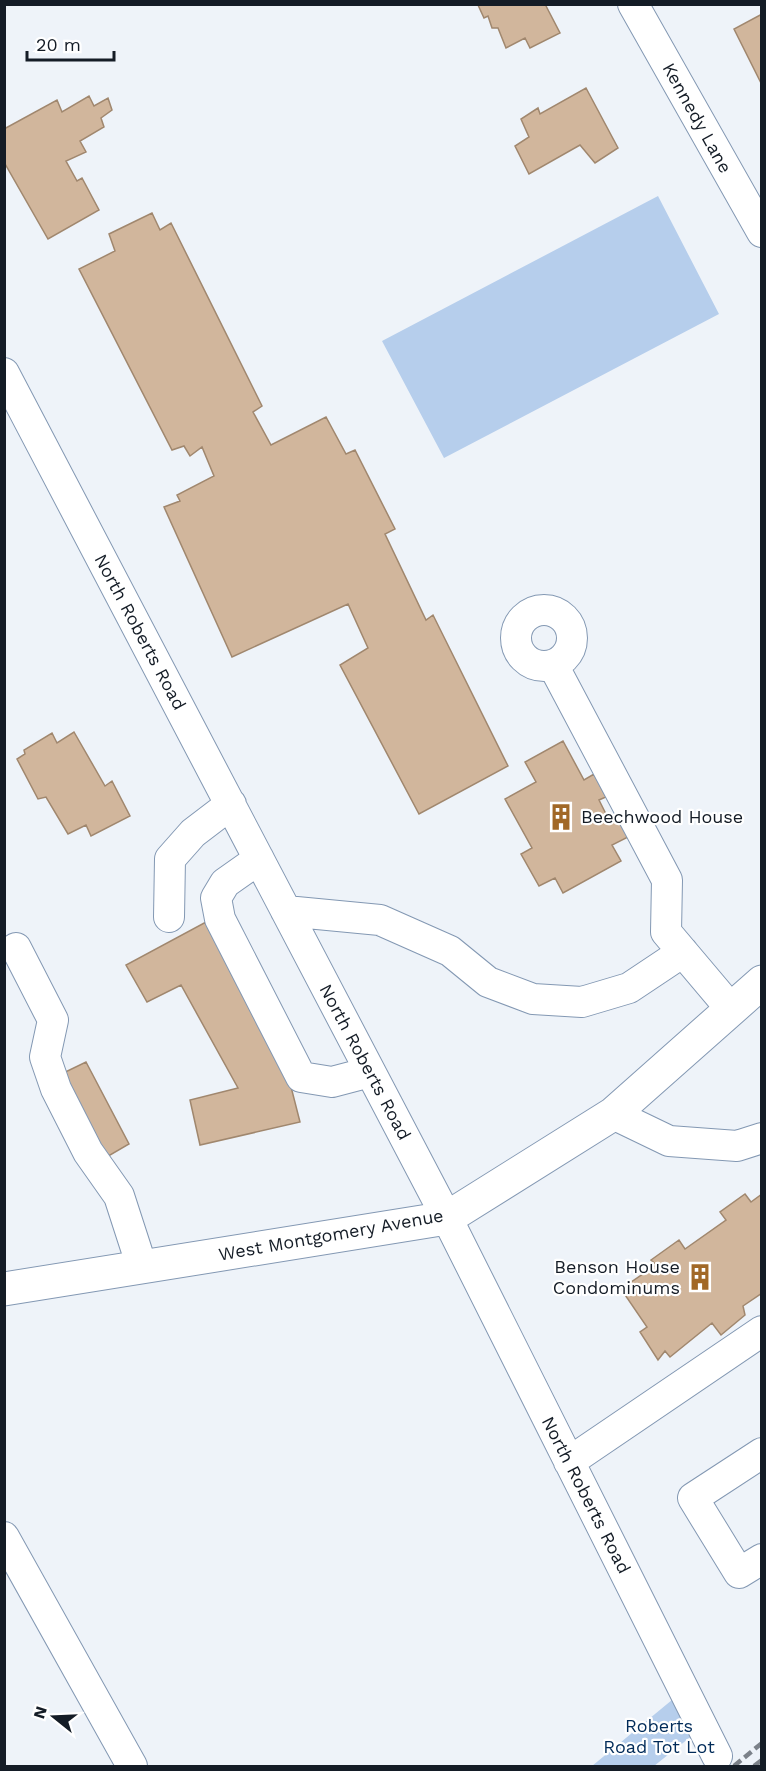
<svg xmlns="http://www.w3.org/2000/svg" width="766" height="1771" font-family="'Work Sans',sans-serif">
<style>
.green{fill:#b6ceec}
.building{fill:#d1b69c;stroke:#a0876e;stroke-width:1.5}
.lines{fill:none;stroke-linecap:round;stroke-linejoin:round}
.minor-casing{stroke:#8398b3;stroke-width:32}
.major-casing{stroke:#8398b3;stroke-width:35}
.minor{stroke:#fff;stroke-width:30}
.major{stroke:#fff;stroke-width:33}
.rail{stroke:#7b8189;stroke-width:4.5;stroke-dasharray:9 4.5;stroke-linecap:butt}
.labels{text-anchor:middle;stroke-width:4.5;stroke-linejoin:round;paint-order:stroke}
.street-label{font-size:18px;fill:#141c26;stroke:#fff}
.poi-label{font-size:18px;fill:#141c26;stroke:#fff;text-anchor:start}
.park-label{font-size:18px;fill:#012b59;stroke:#fff}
</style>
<rect width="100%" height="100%" fill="#eef3f9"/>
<path class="green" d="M658,196L719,314L444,458L382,341Z
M678,1695L698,1731L654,1766H592Z"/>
<path class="building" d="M545,4L560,33L530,48L525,38L506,48L498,28H492L488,16L484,18L478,5Z
M762,14V83H761L734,29Z
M586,88L618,148L595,163L580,145L529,174L515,146L529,137L521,119L538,108L540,114Z
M89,96L94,106L108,98L112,110L101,118L104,127L80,141L86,152L66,161L77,181L82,178L99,210L48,239L4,162V129L57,100L62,112Z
M152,213L160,230L171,223L262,406L253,412L271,445L326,417L346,454L355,450L395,529L385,534L426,620L433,615L508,766L419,814L340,665L368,648L348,604L232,657L164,507L180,501L177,495L214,476L202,447L190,456L184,446L172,450L79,269L115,251L109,234Z
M74,732L105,786L112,781L130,816L91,836L86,825L68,834L46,797L38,799L17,759L25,754L24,750L52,733L57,743Z
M563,741L584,780L594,774L606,797L599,800L609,820L621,814L632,835L612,845L621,861L563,893L555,878L539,886L521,854L532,848L505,799L536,782L525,762Z
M206,922L288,1075L300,1122L200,1145L190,1100L238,1088L181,985L147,1002L126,965Z
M86,1062L129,1144L105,1158L59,1075Z
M745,1194L751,1202L762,1194V1293L743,1306L745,1315L721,1335L712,1323L670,1357L665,1351L658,1360L640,1332L647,1327L621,1289L656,1265L651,1260L679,1240L685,1249L726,1220L720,1212Z"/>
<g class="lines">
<defs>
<path id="minor" d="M633,4L762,232
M4,373L447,1218L717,1756
M516 638a28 28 0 1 1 56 0a28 28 0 1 1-56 0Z
M553,665L667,880L666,932L731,1009
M259,859L225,883L216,898L220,919L301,1077L332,1082L370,1072
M286,911L380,920L450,951L488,982L533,999L582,1002L629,988L683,952
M169,917L170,859L193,833L231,804
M16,948L53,1020L45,1057L56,1089L88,1152L119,1196L142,1267
M613,1114L669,1141L737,1146L762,1138
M762,1453L693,1498L739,1573L762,1559
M569,1462L762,1331
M4,1537L132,1766"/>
<path id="major" d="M4,1289L447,1218L613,1114L762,982"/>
</defs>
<use href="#minor" class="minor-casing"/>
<use href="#major" class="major-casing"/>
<use href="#minor" class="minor"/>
<use href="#major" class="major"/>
<path class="rail" d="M734,1766L762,1743
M754,1766L762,1760"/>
</g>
<defs>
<symbol id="building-bare" viewBox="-9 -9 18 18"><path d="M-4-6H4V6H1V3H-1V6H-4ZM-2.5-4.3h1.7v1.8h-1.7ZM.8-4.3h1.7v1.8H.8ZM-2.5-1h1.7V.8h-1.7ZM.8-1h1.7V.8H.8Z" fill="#a16827" stroke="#fff" stroke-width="2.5" paint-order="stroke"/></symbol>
</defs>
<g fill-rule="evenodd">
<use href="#building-bare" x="542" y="798" width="38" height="38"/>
<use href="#building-bare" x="681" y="1258" width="38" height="38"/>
</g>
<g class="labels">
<g class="street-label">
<text transform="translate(697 118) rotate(61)" y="6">Kennedy Lane</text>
<text transform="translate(140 632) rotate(62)" y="6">North Roberts Road</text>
<text transform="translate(365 1062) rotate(62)" y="6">North Roberts Road</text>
<text transform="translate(331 1235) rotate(-10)" y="6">West Montgomery Avenue</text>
<text transform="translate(586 1495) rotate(63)" y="6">North Roberts Road</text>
</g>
<g class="poi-label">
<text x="581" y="823">Beechwood House</text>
<text x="680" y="1273" text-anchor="end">Benson House<tspan x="680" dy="21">Condominums</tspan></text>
</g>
<g class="park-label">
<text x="659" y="1732">Roberts<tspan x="659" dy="21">Road Tot Lot</tspan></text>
</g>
</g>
<rect width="766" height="1771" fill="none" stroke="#141c26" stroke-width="12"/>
<g transform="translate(54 1717) rotate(288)" stroke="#ffffff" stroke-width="4.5" paint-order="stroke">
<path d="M0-4.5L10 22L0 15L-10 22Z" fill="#141c26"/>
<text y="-9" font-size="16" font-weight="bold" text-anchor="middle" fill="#141c26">N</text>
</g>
<path d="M27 51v9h87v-9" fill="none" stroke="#141c26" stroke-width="3"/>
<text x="36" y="51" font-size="18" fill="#141c26" stroke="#ffffff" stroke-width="4.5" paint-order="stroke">20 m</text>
</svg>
